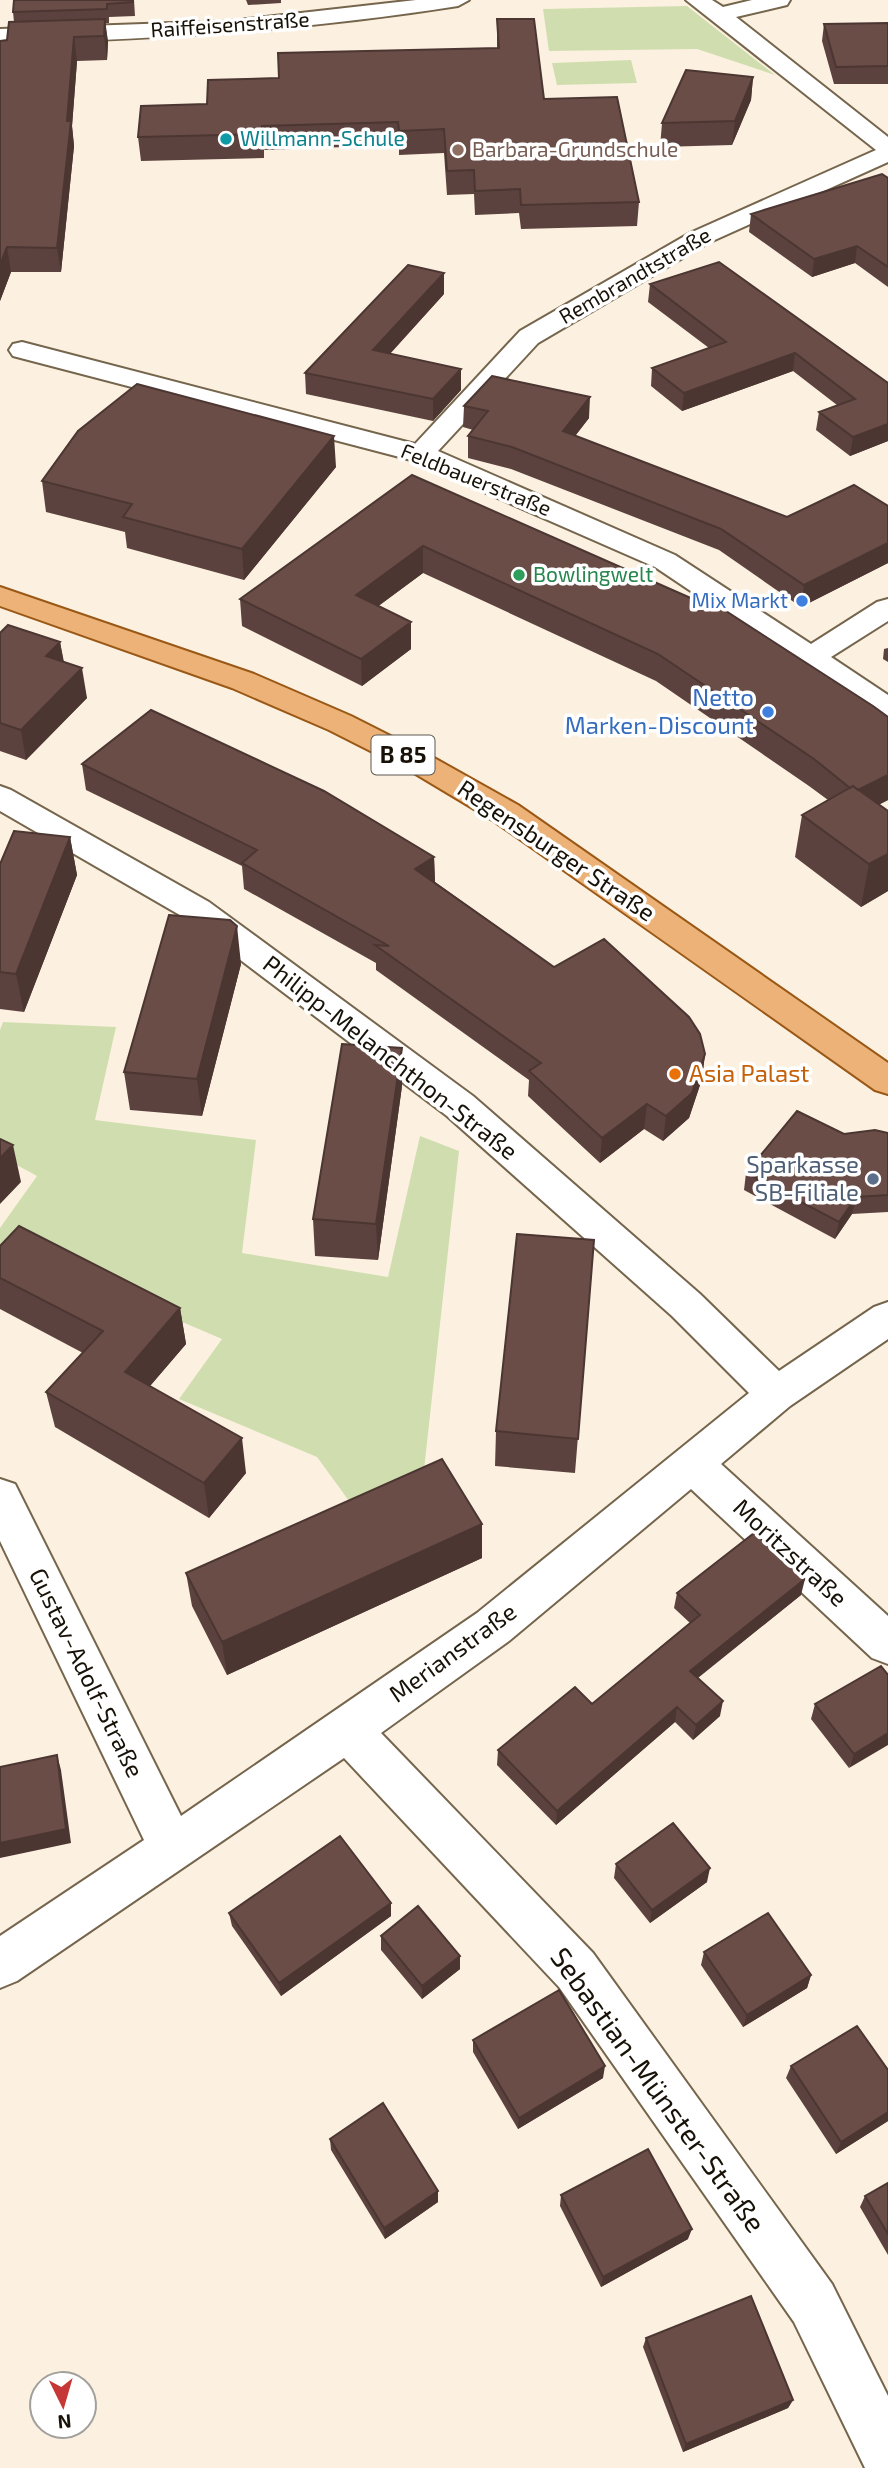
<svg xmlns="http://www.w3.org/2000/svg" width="888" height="2468" font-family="'Exo 2',sans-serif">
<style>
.green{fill:#d0deaf}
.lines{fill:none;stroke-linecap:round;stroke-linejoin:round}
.minor-casing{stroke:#75654c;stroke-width:4}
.major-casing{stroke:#9a5816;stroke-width:4}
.minor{fill:#fff;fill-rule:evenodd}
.major{fill:#ecb278;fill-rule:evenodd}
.wall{fill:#5c423e}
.shaded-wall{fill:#4b3632}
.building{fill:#6b4d48;stroke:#4b3632;stroke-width:2}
.culture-dot{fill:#0f9aa8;stroke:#fff;stroke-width:2.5}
.education-dot{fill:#8d6e63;stroke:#fff;stroke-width:2.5}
.leisure-dot{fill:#2e9e5b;stroke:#fff;stroke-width:2.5}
.shop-dot{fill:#3f7fe0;stroke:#fff;stroke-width:2.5}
.food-dot{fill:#e8710a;stroke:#fff;stroke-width:2.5}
.service-dot{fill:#5c6f8a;stroke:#fff;stroke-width:2.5}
.labels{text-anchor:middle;stroke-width:7;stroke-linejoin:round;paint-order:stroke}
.far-street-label{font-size:21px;fill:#171107;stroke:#fff}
.far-culture-label{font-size:21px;fill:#0d838f;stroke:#fff;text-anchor:start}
.far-education-label{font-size:21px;fill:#785e54;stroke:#fff;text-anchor:start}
.far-leisure-label{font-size:21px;fill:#27864d;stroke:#fff;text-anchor:start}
.far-shop-label{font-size:21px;fill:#366cbe;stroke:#fff;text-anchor:end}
.shield{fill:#fff;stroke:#5d5851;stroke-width:2}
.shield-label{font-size:23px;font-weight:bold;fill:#171107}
.shop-label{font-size:24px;fill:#366cbe;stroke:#fff;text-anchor:end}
.street-label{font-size:24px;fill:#171107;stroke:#fff}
.food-label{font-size:24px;fill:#c56008;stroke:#fff;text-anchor:start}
.service-label{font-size:24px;fill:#4e5e75;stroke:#fff;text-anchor:end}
.near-street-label{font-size:28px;fill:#171107;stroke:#fff}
</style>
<rect width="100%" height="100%" fill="#fcf1e0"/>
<path class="green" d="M687,6L775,75L697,49L549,51L543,9Z
M631,60L637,83L557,85L552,63Z
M3,1022L116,1027L95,1120L256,1140L242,1253L388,1277L420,1136L459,1151L424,1470L352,1505L317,1457L179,1399L222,1339L0,1244V1228L37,1176L0,1156V1030Z"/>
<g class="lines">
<defs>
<path id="minor" d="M416,0H469L458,6C306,30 154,40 0,43V29L230,21Z
M686,0H712L723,7L752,0H790L787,5L736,17L888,137V162L708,243L538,343L438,451L675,555L811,644L877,602L888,599V621L831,657L888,695V719L877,716L655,567L411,460L13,356L9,350L13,344L22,342L415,444L520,331L690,233L876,150Z
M0,786L11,790L209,902L473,1096L700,1294L779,1371L874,1307L888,1302V1339L790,1406L721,1464L888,1616V1664L872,1658L691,1489L509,1641L381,1733L593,1953L832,2284L888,2396V2468H865L794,2322L559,1987L344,1758L17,1981L0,1988V1936L144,1840L0,1541V1479L15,1484L181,1816L477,1613L749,1393L672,1316L447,1116L185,918L0,811Z"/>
<path id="major" d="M0,587L254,674L351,716L436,759L518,805L888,1063V1094L875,1090L494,821L414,773L329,730L232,688L0,606Z"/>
</defs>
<use href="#minor" class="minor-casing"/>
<use href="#major" class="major-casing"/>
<use href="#minor" class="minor"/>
<use href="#major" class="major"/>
</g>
<path class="wall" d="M134,0L135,16L109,17V23H105L108,42L107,60L77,61L72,126L74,146L61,272H11L0,301L7,40L14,22L13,12Z
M246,0H281V3L248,5Z
M497,19L544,99L639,202L637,226L521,229L519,213L475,215L474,194L447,195L444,153L399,155V145L264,150V158L141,161L138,137L207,104L279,78L497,48Z
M888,23V84H834L822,41L824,24Z
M753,77L751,100L732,145L660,147L662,123Z
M888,178V287L855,263L812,277L749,232L751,214Z
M650,284L888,383V441L850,456L816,430L819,412L837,405L793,371L682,411L651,386L652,368L709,348L648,302Z
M444,294L390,354L461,390L433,421L306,394L305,373Z
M464,406L589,418L575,436L787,517L888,506V563L801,607L719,550L511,469L468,458V436L473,430L463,427Z
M336,467L244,580L127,548L125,532L46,512L42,481Z
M412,475L888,717V800L878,805L888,811V891L861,907L795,857L802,815L828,800L809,786L656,681L423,573L378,606L411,649L362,686L242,626L240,599Z
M0,633L60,642L64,662L87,698L26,760L0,751Z
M888,648V662L883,659L884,649Z
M82,764L434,857L435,882L554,967L705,1054L702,1079L689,1118L663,1141L644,1129L600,1163L528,1096L529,1080L376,970V963L244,889L242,866L86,790Z
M70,837L77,875L24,1012L0,1009V864Z
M241,964L202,1116L130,1110L124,1072Z
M402,1086L378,1260L315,1256L313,1219Z
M888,1133V1212L852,1214L835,1239L744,1190L746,1173L844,1134Z
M594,1240L575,1473L495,1466L496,1431Z
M0,1246L180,1308L186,1344L150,1386L246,1473L209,1518L55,1427L46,1392L83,1353L0,1309Z
M482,1558L227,1675L192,1606L186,1573Z
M677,1593L801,1595L698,1678L720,1716L693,1740L675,1722L556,1825L497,1765L498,1750L592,1704L690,1623L674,1608Z
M888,1675L849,1768L811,1719L815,1704Z
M616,1864L707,1882L650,1923L614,1878Z
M229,1913L391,1916L281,1996L232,1926Z
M381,1936L460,1956V1969L422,1999L381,1950Z
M704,1952L811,1975L807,1988L743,2027L701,1965Z
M473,2040L603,2078L518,2129L473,2052Z
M791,2066L888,2070V2121L836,2154L786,2078Z
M330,2139L438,2191V2202L385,2239L331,2150Z
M888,2183V2255L860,2207L865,2196Z
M561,2195L688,2239L601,2287L560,2206Z
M646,2338L793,2400L788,2408L683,2452L643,2347Z"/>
<path class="shaded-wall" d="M105,19L108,42L107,60L104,36Z
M74,37L77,61L72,126L74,146L61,272L57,248Z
M753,77L751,100L732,145L735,121Z
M857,246L855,263L812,277L814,259Z
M7,247L11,272L0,301V265Z
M444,273V294L374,371L373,350Z
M795,353L793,371L682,411L684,393Z
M461,369V390L433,421V399Z
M590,397L589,418L562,453L563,431Z
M888,424V441L850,456L853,437Z
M334,436L336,467L244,580L242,549Z
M888,543V563L801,607L804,585Z
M423,546V573L357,622L356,595Z
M411,622V649L362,686L361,659Z
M60,642L65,671L46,656Z
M82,668L87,698L26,760L21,730Z
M888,775V800L851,819L855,792Z
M70,837L77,875L24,1012L16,974Z
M888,854V891L861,907L869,864Z
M434,857L435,883L415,869Z
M237,926L241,964L202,1116L197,1079Z
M402,1048V1086L378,1260L376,1224Z
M705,1054L702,1079L689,1118L663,1141L666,1116Z
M647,1104L644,1129L600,1163L602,1138Z
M13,1145L21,1182L0,1204V1158Z
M856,1197L852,1214L835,1239L839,1222Z
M180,1308L186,1344L132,1407L125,1372Z
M242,1438L246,1473L209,1518L204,1483Z
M482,1524V1558L227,1675L222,1642Z
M805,1579L801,1595L687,1686L690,1671Z
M723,1701L720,1716L693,1740L696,1725Z
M677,1707L675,1722L556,1825L557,1811Z
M888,1733V1745L849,1768L854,1754Z
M57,1755L61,1770L71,1843L0,1858V1843Z
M710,1868L707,1882L650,1923L652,1910Z
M391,1903V1916L281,1996L279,1983Z
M460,1956V1969L422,1999V1986Z
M811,1975L807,1988L743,2027L747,2015Z
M605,2066L603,2078L518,2129L519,2118Z
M888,2112V2121L836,2154L841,2142Z
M438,2191V2202L385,2239L384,2228Z
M692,2229L688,2239L601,2287L603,2277Z
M793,2400L788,2408L683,2452L686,2444Z"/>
<path class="building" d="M14,0H133V2L107,4V9L13,12Z
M105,19L104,36L74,37L67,121H71L57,248L7,247L0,265V41L7,40L9,22Z
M497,19H534L544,99L617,97L639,202L521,205L520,189L475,191L474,170L447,171L444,129L399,131L398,122L262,126V134L138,137L141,106L207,104L208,80L279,78L278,53L499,48Z
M888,23V66L836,67L824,24Z
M686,70L753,77L735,121L662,123Z
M882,174L888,178V267L857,246L814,259L751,214Z
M719,262L888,383V424L853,437L819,412L855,399L795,353L684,393L652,368L726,342L650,284Z
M408,265L444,273L373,350L461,369L433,399L305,373Z
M492,376L590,397L563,431L787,517L854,485L888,506V543L804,585L721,529L512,447L468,436L488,411L464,406Z
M137,384L334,436L242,549L123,517L132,504L42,481L78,431Z
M412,475L711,607L715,604L873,706L888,717V775L858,790L853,786L850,788L814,759L658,654L423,546L356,595L411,622L361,659L240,599Z
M8,625L60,642L46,656L82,668L21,730L0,723V633Z
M151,710L324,791L434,857L415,869L554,967L604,939L689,1017L700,1034L705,1054L692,1093L666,1116L647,1104L602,1138L529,1071L541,1063L375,945L389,946L242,863L257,850L82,764Z
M853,786L888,811V854L869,864L802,815Z
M14,831L70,837L16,974L0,972V864Z
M169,915L230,920L237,926L197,1079L124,1072Z
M342,1044L402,1048L376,1224L313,1219Z
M797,1111L844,1134L875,1130L888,1133V1195L856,1197L839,1222L746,1173Z
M0,1139L13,1145L0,1158Z
M19,1226L180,1308L125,1372L242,1438L204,1483L46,1392L103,1331L0,1278V1246Z
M517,1234L594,1240L578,1439L496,1431Z
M442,1459L482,1524L222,1642L186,1573Z
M754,1533L805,1579L690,1671L723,1701L696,1725L677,1707L557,1811L498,1750L575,1687L592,1704L700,1615L677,1593Z
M881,1666L888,1675V1733L854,1754L815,1704Z
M57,1755L66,1829L0,1843V1767Z
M673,1823L710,1868L652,1910L616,1864Z
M340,1836L391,1903L279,1983L229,1913Z
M418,1906L460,1956L422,1986L381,1936Z
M768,1913L811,1975L747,2015L704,1952Z
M559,1990L605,2066L519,2118L473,2040Z
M857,2026L888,2070V2112L841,2142L791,2066Z
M383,2103L438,2191L384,2228L330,2139Z
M648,2149L692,2229L603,2277L561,2195Z
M888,2183V2234L865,2196Z
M751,2296L793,2400L686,2444L646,2338Z"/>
<circle class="culture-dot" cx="226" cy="139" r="7"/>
<circle class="education-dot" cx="458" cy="150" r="7"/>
<circle class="leisure-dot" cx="519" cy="575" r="7"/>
<g class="shop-dot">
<circle cx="802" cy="601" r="7"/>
<circle cx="768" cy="712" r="7"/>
</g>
<circle class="food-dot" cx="675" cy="1074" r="7"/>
<circle class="service-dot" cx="873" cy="1179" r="7"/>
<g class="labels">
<g class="far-street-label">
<text transform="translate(230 25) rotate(-4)" y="7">Raiffeisenstraße</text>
<text transform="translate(635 276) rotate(-30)" y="7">Rembrandtstraße</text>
<text transform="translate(476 480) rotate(22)" y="7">Feldbauerstraße</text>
</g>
<g class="far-culture-label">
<text x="240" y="146">Willmann-Schule</text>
</g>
<g class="far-education-label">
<text x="472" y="157">Barbara-Grundschule</text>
</g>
<g class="far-leisure-label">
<text x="533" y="582">Bowlingwelt</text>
</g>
<g class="far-shop-label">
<text x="788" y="608">Mix Markt</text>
</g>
<rect class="shield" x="371.5" y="735.5" width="63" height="39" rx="5"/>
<g class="shield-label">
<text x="403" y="763">B 85</text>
</g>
<g class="shop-label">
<text x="754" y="706">Netto<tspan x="754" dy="28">Marken-Discount</tspan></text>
</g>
<g class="street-label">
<text transform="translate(556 851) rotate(34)" y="8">Regensburger Straße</text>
<text transform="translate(390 1058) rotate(38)" y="8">Philipp-Melanchthon-Straße</text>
<text transform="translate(790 1553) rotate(43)" y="8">Moritzstraße</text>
<text transform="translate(453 1653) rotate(-36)" y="8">Merianstraße</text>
<text transform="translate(86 1673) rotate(64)" y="8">Gustav-Adolf-Straße</text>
</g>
<g class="food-label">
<text x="689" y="1082">Asia Palast</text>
</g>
<g class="service-label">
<text x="859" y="1173">Sparkasse<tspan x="859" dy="28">SB-Filiale</tspan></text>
</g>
<g class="near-street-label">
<text transform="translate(658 2090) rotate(54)" y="10">Sebastian-Münster-Straße</text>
</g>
</g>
<g transform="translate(63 2405) rotate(175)"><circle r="33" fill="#ffffff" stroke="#a2a09c" stroke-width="2"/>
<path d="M0-5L12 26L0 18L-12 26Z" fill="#c63835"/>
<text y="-10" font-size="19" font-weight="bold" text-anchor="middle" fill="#171107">N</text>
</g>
</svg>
